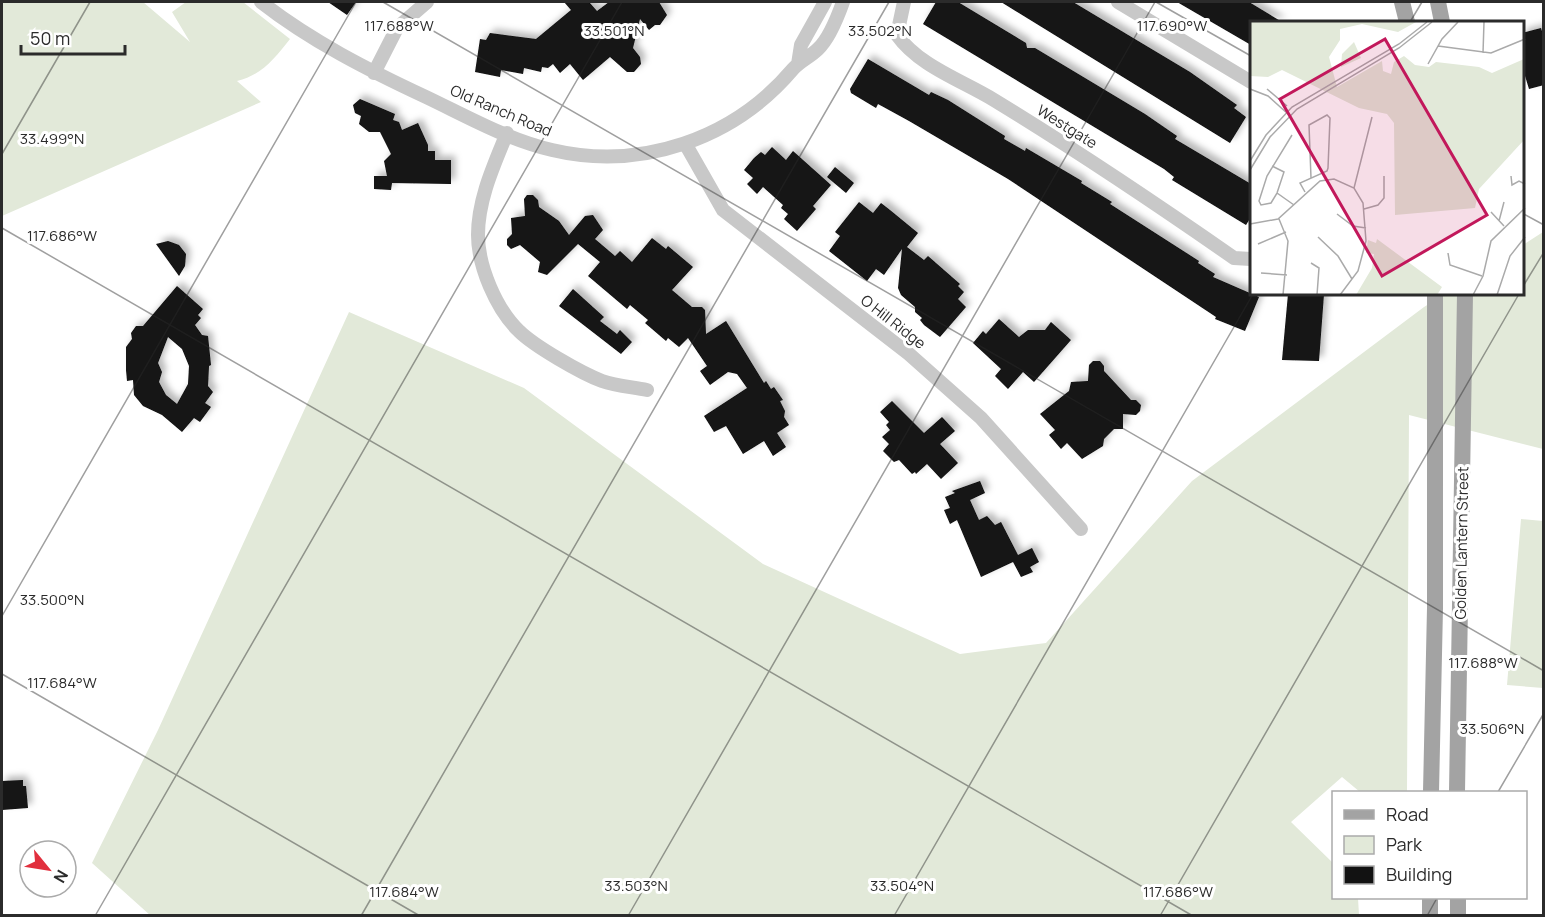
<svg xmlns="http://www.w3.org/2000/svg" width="1545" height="917" font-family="Manrope,sans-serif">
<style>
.green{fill:#e2e9d9}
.building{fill:#121212;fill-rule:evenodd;filter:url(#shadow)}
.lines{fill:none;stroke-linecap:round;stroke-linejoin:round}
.minor{stroke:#c8c8c8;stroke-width:14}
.major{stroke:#a3a3a3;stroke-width:16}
.ticks{fill:none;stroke:#2b2b2b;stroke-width:1.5;stroke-opacity:0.45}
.labels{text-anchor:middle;stroke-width:6;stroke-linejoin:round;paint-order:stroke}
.street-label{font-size:15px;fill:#2b2b2b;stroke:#fff}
.inset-road{fill:none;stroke:#aaa;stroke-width:1.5}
.view{fill:#c2185b;fill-opacity:0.15;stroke:#c2185b;stroke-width:3}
.inset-edge{fill:none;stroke:#2b2b2b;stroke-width:3}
.ticks-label{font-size:15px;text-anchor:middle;fill:#2b2b2b;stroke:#fff;stroke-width:6;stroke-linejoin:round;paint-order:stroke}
</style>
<defs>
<filter id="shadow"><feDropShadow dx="4.5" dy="-4.5" stdDeviation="3" flood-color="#0004"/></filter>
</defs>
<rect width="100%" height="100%" fill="#fff"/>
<path class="green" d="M2,2H143L190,42L172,12L186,2H243L290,39C274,59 262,75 237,81L261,102L2,216Z
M1543,232V449L1409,415L1407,792H1360L1342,777L1291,822L1333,863L1334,898H1358L1359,915L151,916L92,863L158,730L349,312L524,388L763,564L960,654L1046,643L1192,481L1424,307L1445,294H1522L1523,245Z
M1521,519L1543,521V688L1507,685Z"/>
<path class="building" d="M328,2H356L347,15Z
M564,2H589L597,11L609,2H659L667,15L660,25H655L649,30L640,19L633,48L640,57L641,64L634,72H627L610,57L583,80L570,64L560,73L553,64L548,68L542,67L541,72L524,68L523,74L501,70L500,77L475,72L480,39L486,40L490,33L536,39L571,10Z
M936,2H958L1026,43L1027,48H1035L1145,114L1177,136L1175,139L1251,184V217L1246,225L1172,180L1174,177L1164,169L923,24Z
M1001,2H1073L1190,72L1237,105L1234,108L1246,117L1230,143Z
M1177,2H1249L1282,22H1251V45Z
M1541,28L1544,38V85L1529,89L1522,66V33Z
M868,59L929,95L931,92L948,100L1005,136L1004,139L1025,151L1026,148L1082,181L1081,183L1112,202L1110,204L1199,261L1198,263L1215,274L1213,277L1259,297L1245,331L1215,319L1216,317L1008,179L909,121L878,104L876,108L851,93L850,89Z
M360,99L395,114L393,120L399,122L402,130L418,123L428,145V151H435V160H451V184L392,183L391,190L374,189V176H387L384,161L391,154L380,132H369L359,124L361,116L355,113L353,105Z
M772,147L786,160L793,151L831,185L813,206L816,209L797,231L784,219L788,214L781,208L783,205L763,187L757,194L747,184L753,178L744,170L754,158L761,152L765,155Z
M835,167L854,183L846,193L827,177Z
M527,195H533L538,200L539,207L559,221L569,235L585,216L593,215L603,230L595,239L615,256L620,251L632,262L652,238L666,249L668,246L693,267L672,290L692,307H702L705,310L706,334L726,321L764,383L766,381L771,389L774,387L783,400L780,401L785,411L784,417L789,425L777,433L786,447L773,456L764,441L743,454L726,426L714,432L704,416L747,388L737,374L728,372L710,385L700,371L707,366L688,338L679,347L668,338L666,341L645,323L648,320L630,305L627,309L588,276L600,262L578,244L547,275L538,272L540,262L520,245L511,249L507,245V239L512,234L511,218L525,216L524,199Z
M859,202L873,213L881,203L890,210L918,233L907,247L924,260L928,256L960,284L958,286L964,292L958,299L966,307L940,337L924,325L920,320L922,318L915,312V307L901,295L898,288L902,249L884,275L876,269L867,281L829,251L840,236L835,232Z
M168,241L179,245L186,254L185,266L179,276L156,244Z
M177,286L203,309L198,315L201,318L195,325L202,335L208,336L211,365L209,366L208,386L213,392L205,403L211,407L200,422L194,418L182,432L162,415L143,406L134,395L133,380L127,381L126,370V347L132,339L131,333L136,326H143ZM168,337L182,349L189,366L188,384L177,404L166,395L159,382L162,372L158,363Z
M573,289L604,317L600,321L617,334L620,330L632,342L621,354L559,306Z
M1288,294H1324L1319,361L1282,360Z
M999,319L1019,337L1028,330H1045L1051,322L1071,340L1034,382L1023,372L1008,389L995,376L1001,369L973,343L983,331L986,334Z
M1093,361H1100L1104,366V371L1131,400H1136L1141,405L1140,411L1136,415L1123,414V429H1114L1104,439L1103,446L1082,459L1067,443L1061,449L1049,435L1055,430L1040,414L1069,391L1071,382L1088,381L1089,365Z
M892,401L924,433L942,417L955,431L940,444L958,463L941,479L927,464L916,474L915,472L912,474L899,460L894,462L883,451L889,444L882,437L890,430L886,425L889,422L880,412Z
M980,481L985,493L970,500L979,520L987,516L995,525L1001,522L1018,555L1032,548L1039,562L1030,567L1033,572L1021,577L1013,562L981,577L957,520L950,524L944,510L950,508L945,497L955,493L952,491Z
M23,780V786H26L28,808L2,810V781Z"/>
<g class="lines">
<path class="minor" d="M261,2C311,41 368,70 426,97C466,116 508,140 552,150C641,171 734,139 793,69C800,61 810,57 818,49C829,39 838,16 843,2
M904,2L897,35C919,66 961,80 994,100C1076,150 1155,203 1234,258L1251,259
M1118,2L1251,82
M798,64L801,45L825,2
M374,73L397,28L427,2
M507,133C494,165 478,199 478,235C478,266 496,309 519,331C534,346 581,373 602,381C616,386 632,387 647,390
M686,145L723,210L909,354L981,418L1081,529"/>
<path class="major" d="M1402,2L1407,22
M1438,2L1442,22
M1431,792L1435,608V294
M1457,792L1465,294
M1458,898V916
M1430,916V898"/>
</g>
<path class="ticks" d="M383,2L1544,671M1156,2L1251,56M1410,22L1422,2M2,154L90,2M1522,213L1544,225M2,228L1193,916M1522,288L1544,252M2,616L356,2M2,674L420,916M1498,792L1544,713M95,916L622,2M361,916L889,2M628,916L1155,2M894,916L1253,294M1160,916L1519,294M1427,916L1437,898"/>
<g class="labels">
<g class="street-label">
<text transform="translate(501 111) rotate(23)" y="5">Old Ranch Road</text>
<text transform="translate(1067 127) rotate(32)" y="5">Westgate</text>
<text transform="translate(893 322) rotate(38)" y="5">O Hill Ridge</text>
<text transform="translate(1462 543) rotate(-89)" y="5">Golden Lantern Street</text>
</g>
</g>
<g transform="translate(1250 21)">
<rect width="274" height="274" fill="#fff"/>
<path d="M0,1H166L148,11L112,3L90,8V19L79,36L87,66L132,40L133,50L141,53L144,41L154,35L165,44L179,46L186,41L229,46L242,52L274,38V119L229,168L225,187L145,194L144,102L137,93L109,87L32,49L18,56L0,55ZM104,21L111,37L91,46L92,33ZM127,218L192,266L187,274H106L122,247L124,233L116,232L118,219L126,222Z" fill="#e2e9d9"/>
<path class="inset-road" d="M188,25L241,32L275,18M233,32L234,1M178,43L192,18L208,1M0,68L18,75L38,93M17,68L37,85M42,114L17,155L9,180L11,184L21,182L27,172L44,184M0,140L16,114L42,86L149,23L177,1M22,145L34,151L27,172M0,149L20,116L47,88L149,27L182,1M261,155L262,164L269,160L275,163M104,167L122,96M55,171L50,162L77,150L78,147L80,97L77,94L59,104L61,157M114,188L128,184L134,177V155M241,191L254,205M87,193L103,205L116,207M29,198L38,220L33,274M249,200L254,181M0,203L28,198L70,160L84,158L104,167L113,182L116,220L108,250L90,274M68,216L88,235L102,258M8,223L36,211M198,232L200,244L232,255M61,242L69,247L67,274M11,252L37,254M223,274L233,255L241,220L275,187M247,274L260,235L275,216"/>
<path class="view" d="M135,18L237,194L132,255L30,78Z"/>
<rect width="274" height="274" class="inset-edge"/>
</g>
<g class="ticks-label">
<text x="399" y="31">117.688°W</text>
<text x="1172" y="31">117.690°W</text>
<text x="614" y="36">33.501°N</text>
<text x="880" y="36">33.502°N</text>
<text x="52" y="144">33.499°N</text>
<text x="62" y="241">117.686°W</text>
<text x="52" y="605">33.500°N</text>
<text x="1483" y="668">117.688°W</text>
<text x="62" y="688">117.684°W</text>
<text x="1492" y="734">33.506°N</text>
<text x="636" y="891">33.503°N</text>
<text x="902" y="891">33.504°N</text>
<text x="404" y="897">117.684°W</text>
<text x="1178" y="897">117.686°W</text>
</g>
<rect width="1545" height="917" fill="none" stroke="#2b2b2b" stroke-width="6"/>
<rect x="1332" y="791" width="195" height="108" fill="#ffffff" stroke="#aaaaaa" stroke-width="1.5"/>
<rect x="1344" y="810" width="30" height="9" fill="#a3a3a3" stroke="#aaaaaa" stroke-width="1.5"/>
<text x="1386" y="821" font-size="18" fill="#2b2b2b">Road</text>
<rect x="1344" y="836" width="30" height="18" fill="#e2e9d9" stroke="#aaaaaa" stroke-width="1.5"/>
<text x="1386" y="851" font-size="18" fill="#2b2b2b">Park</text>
<rect x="1344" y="866" width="30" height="18" fill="#121212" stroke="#aaaaaa" stroke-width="1.5"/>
<text x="1386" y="881" font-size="18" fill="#2b2b2b">Building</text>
<g transform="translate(48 869) rotate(120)"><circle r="28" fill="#ffffff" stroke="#aaaaaa" stroke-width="1.5"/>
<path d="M0-4.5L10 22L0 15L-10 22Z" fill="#e12f3d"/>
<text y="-9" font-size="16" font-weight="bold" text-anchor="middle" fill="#2b2b2b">N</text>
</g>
<path d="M21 45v9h104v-9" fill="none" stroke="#2b2b2b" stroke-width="3"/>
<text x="30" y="45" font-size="18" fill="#2b2b2b" stroke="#ffffff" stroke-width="4.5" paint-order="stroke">50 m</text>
</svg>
